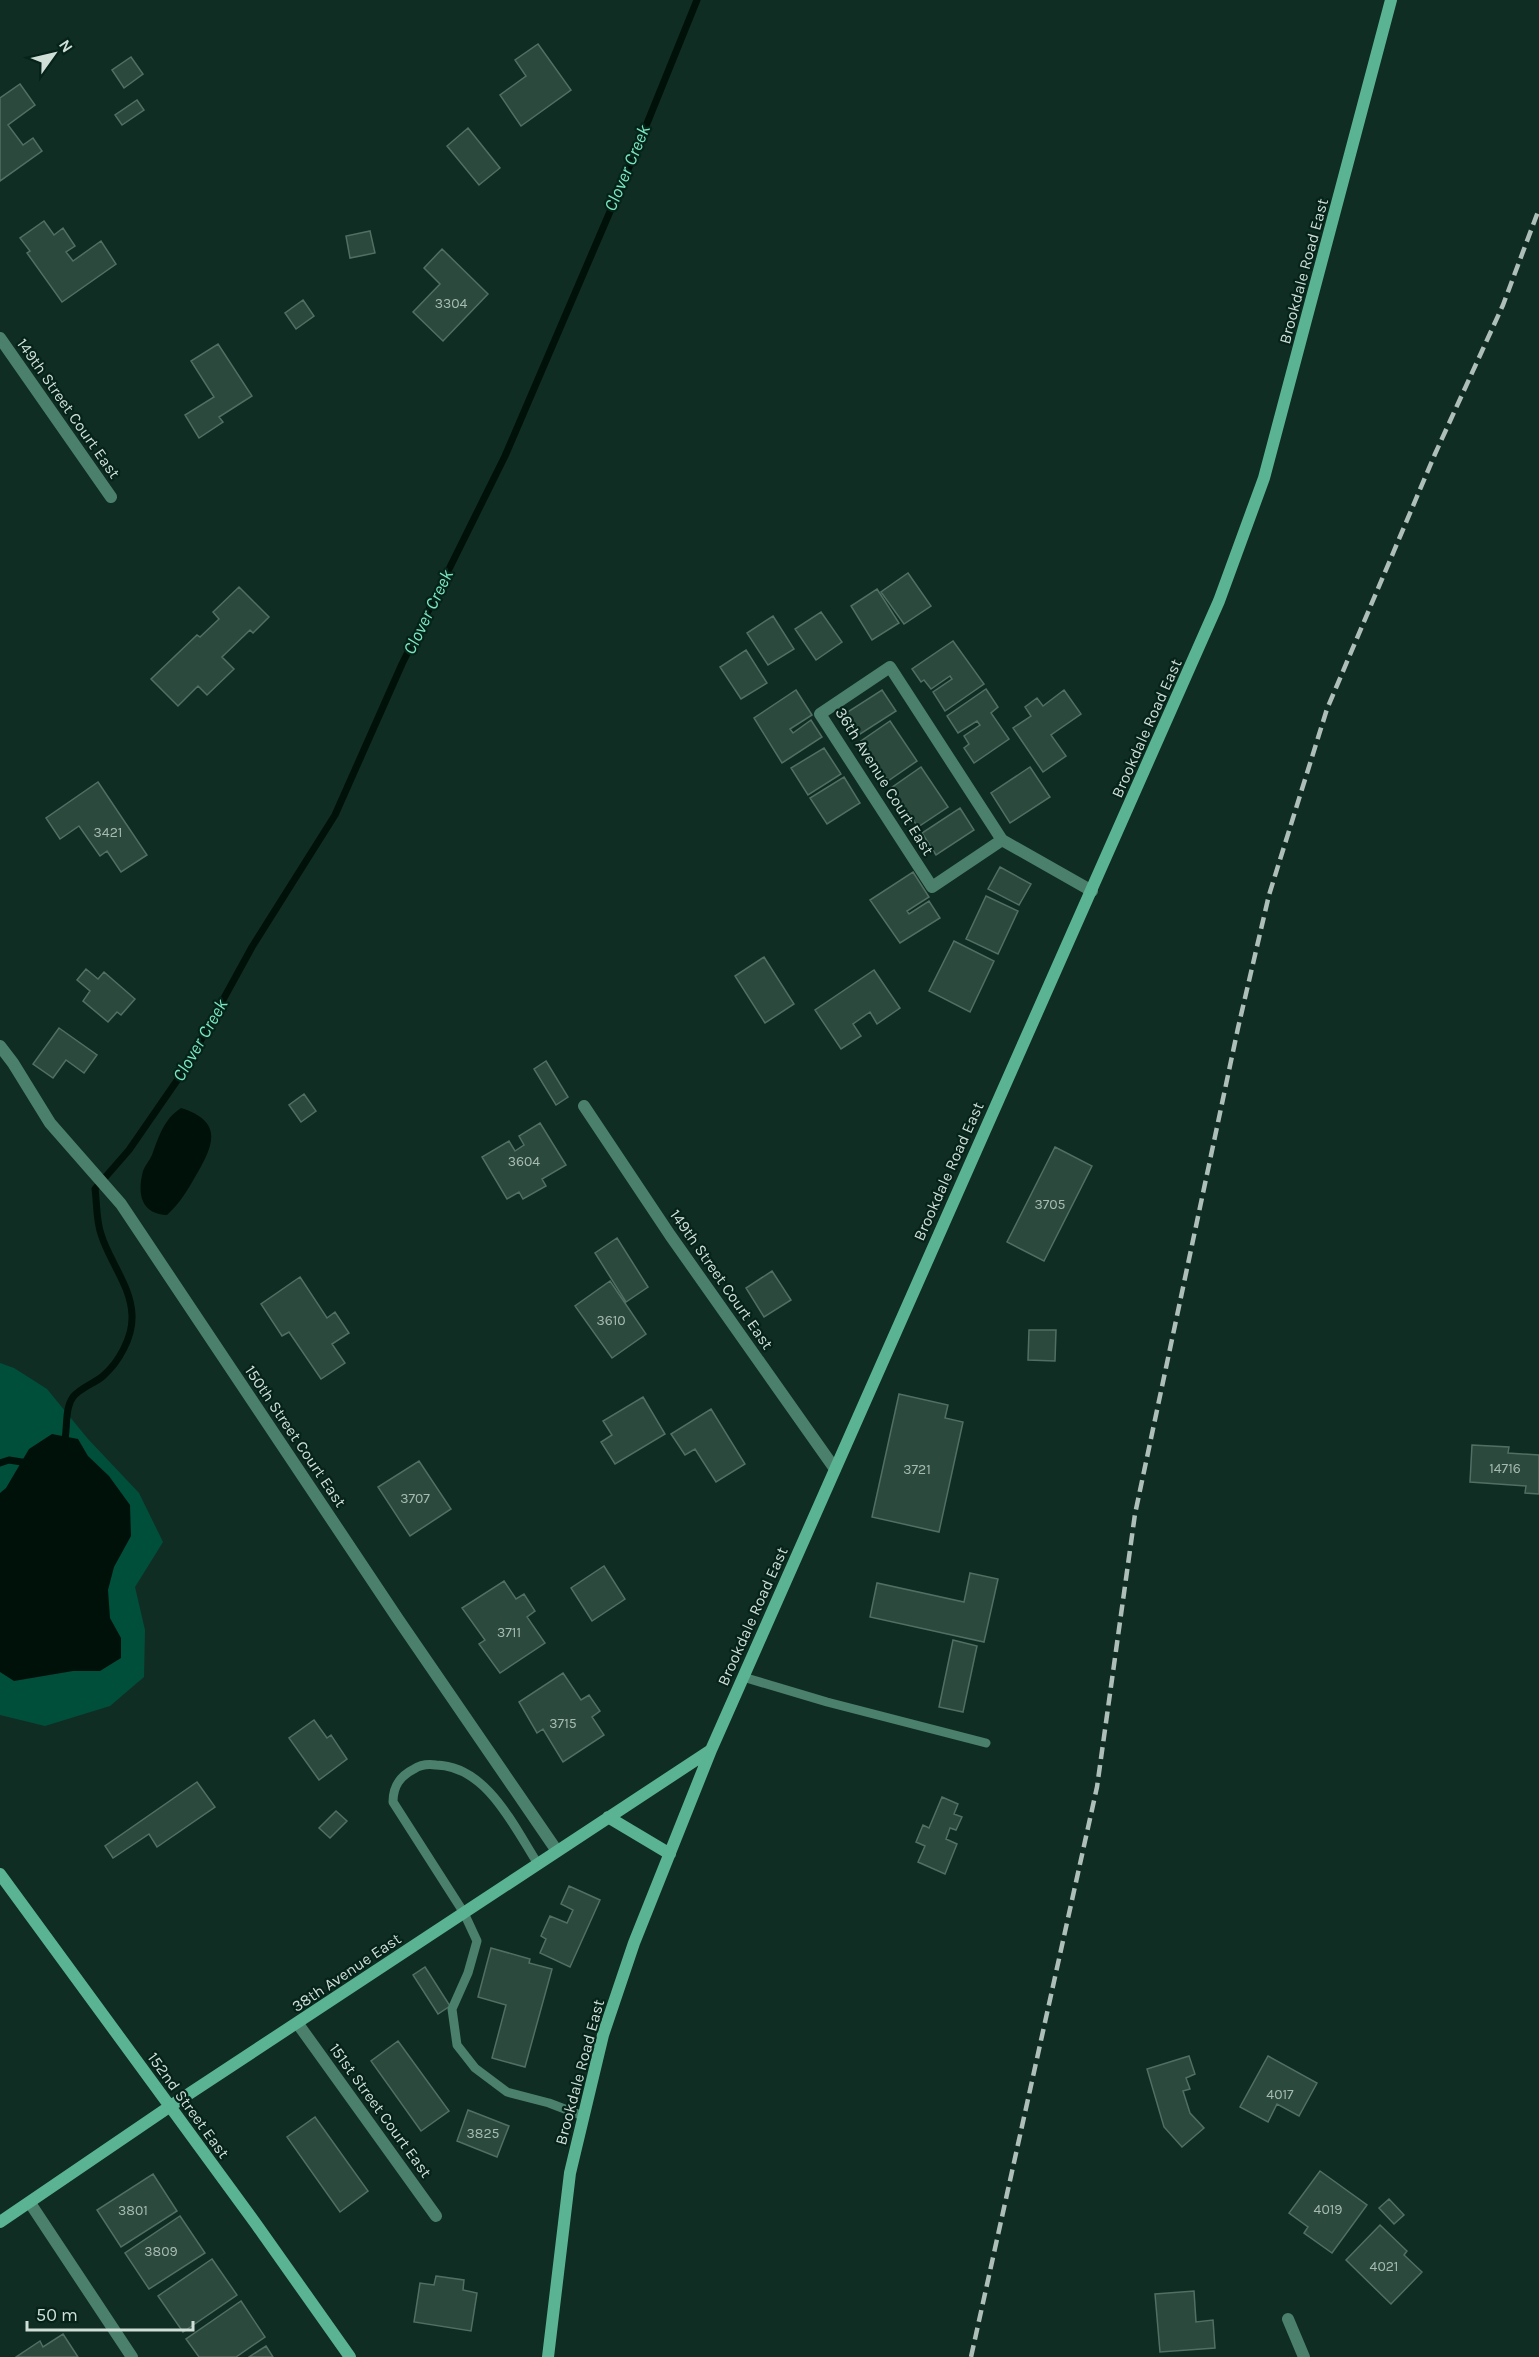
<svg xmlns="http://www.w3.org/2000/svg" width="1539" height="2357" font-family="Karla,sans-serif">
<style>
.green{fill:#004f3a}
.water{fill:#001109}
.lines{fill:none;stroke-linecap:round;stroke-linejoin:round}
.stream{stroke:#001109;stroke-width:7}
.building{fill:#2c493e;stroke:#516f63;stroke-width:1.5}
.lane{stroke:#4b806d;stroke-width:9}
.street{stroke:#4b806d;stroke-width:12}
.secondary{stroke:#5ab494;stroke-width:12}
.rail{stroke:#adbfb8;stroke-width:4.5;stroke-dasharray:12 6;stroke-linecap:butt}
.labels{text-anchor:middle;stroke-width:4.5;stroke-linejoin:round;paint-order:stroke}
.number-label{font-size:14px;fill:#a6bab2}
.street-label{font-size:16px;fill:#cfdfd8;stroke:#06231a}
.water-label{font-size:18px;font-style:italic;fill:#7ae7c0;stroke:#06231a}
</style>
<rect width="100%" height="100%" fill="#102d23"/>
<path class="green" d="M0,1363L14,1368L47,1389L88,1439L139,1493L163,1542L135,1587L145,1630L144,1677L110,1706L45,1726L0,1715Z"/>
<path class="water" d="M181,1108C225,1122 213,1146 195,1177C187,1191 180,1203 167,1215C141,1214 137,1194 143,1171C145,1165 150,1160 152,1155C159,1136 164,1119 181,1108Z
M52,1434L78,1439L88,1456L109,1476L130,1505L131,1536L114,1567L108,1590L110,1618L121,1638V1658L100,1671H73L14,1681L0,1672V1493L6,1488L29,1449Z"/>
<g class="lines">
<path class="stream" d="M64,1445C68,1430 64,1410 73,1397C80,1388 95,1383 103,1376C119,1362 133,1337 132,1315C131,1286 109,1261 101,1234C96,1220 97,1203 95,1189L129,1150L185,1069L252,947L335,815L402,664L505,456L633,158L697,0
M0,1463L9,1460L28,1463"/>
</g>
<path class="building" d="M538,44L571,90L521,126L500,95L526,76L515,60Z
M131,57L143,74L124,88L112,70Z
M20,84L35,105L8,125L23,145L33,138L42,151L0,181V98Z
M137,100L144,110L122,125L115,115Z
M468,128L500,168L479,185L447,146Z
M44,221L54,235L63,228L75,246L66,252L73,261L101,241L116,264L62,302L27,253L30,251L20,238Z
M370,231L375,253L350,258L346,236Z
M442,249L488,294L443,341L413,312L440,284L424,268Z
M303,300L314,316L296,329L285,313Z
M218,344L252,396L219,417L223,422L199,438L185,415L214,397L191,361Z
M908,573L931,606L904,624L881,592Z
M239,587L269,617L253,633L250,630L222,657L234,669L207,695L198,686L178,706L151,679L197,635L200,637L219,619L213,612Z
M877,589L899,623L872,640L851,606Z
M821,612L842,642L816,660L795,629Z
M773,616L794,649L768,665L747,633Z
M953,641L984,684L945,711L933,692L952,679L950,676L931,689L924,680L921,682L912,669Z
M746,650L767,683L741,699L720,667Z
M986,689L998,707L991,713L1009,739L974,763L964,748L969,744L964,736L980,725L977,721L958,733L947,716Z
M796,690L812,715L790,729L793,733L811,720L822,737L782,763L754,718Z
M882,690L896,711L857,736L843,715Z
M1064,690L1081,714L1051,735L1066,756L1043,772L1013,728L1031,716L1025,707L1037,698L1043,706Z
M890,721L917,761L888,781L861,741Z
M824,748L841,774L808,795L791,768Z
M921,767L948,807L918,827L891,788Z
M1030,767L1050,797L1010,823L991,793Z
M844,777L860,803L827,824L810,798Z
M98,782L147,855L121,872L107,851L100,856L79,826L60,839L46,818Z
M960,808L974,830L936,855L922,833Z
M1000,867L1031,884L1019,905L988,889Z
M913,872L929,897L907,911L909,914L929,901L940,918L900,943L870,900Z
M986,896L1018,911L998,954L966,939Z
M954,941L994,961L970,1012L929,991Z
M764,957L794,1004L765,1023L735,976Z
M86,969L98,979L104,972L135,999L121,1015L117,1012L108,1022L83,1001L90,991L77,980Z
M874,970L900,1008L877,1024L870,1012L853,1024L861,1036L841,1049L815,1010Z
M59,1028L97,1055L84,1073L66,1060L53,1078L33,1064Z
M546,1061L568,1097L556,1105L534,1069Z
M304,1094L316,1111L301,1122L289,1105Z
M540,1123L566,1165L542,1179L546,1186L523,1199L519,1192L507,1199L482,1157L509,1141L515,1151L524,1145L519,1136Z
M1055,1147L1092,1166L1044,1261L1007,1242Z
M617,1238L648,1287L626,1302L595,1253Z
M772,1271L791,1300L764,1317L746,1288Z
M300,1277L327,1318L335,1312L349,1333L332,1344L345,1363L321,1379L289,1332L282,1336L261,1304Z
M610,1281L646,1334L612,1358L575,1306Z
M1029,1330H1056L1055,1361L1028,1360Z
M899,1394L948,1405L945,1418L963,1422L939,1532L872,1517Z
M643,1397L665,1434L615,1464L601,1442L612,1435L603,1421Z
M711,1409L745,1464L716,1482L695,1449L685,1455L671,1434Z
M1472,1445L1509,1447L1508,1453L1539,1455V1494L1525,1493L1526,1486L1470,1482Z
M419,1461L451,1509L410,1536L378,1487Z
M604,1566L625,1599L592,1621L571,1588Z
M970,1573L998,1579L984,1642L870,1617L877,1583L964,1602Z
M504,1581L516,1599L524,1594L535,1611L527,1617L545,1643L500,1673L479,1644L485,1640L462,1608Z
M953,1640L977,1646L963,1712L939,1707Z
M563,1673L581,1700L589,1695L600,1711L592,1717L604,1735L563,1762L543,1729L537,1733L519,1702Z
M314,1720L327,1738L331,1735L347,1759L319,1780L289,1738Z
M197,1782L215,1807L157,1847L149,1834L113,1858L105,1846Z
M942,1797L958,1804L954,1814L962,1817L956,1830L950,1828L946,1839L957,1844L945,1874L918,1862L925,1846L916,1842L923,1825L929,1828Z
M336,1811L347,1821L330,1838L319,1828Z
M569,1886L600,1900L570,1967L540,1953L546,1939L541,1936L550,1916L567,1923L573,1910L561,1904Z
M491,1948L530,1959L529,1963L552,1969L525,2067L492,2058L506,2005L478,1997Z
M425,1967L450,2006L438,2014L413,1975Z
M398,2041L449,2111L421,2131L371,2061Z
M1189,2056L1195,2074L1186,2078L1190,2089L1183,2091L1190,2113L1204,2128L1182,2147L1164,2127L1147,2069Z
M1268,2056L1317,2083L1299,2116L1277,2104L1268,2122L1240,2107Z
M468,2110L509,2126L497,2157L457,2141Z
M315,2117L368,2191L340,2212L287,2137Z
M1320,2171L1367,2205L1332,2253L1304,2233L1308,2227L1289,2213Z
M153,2174L177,2211L121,2247L97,2210Z
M1389,2199L1404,2215L1394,2224L1379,2208Z
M180,2216L205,2253L149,2289L125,2253Z
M1380,2225L1407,2251L1404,2255L1422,2272L1391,2304L1346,2260Z
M212,2259L237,2295L183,2332L158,2296Z
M436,2276L464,2280L463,2290L477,2293L471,2331L414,2322L420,2283L434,2285Z
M1194,2291L1196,2322L1213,2320L1215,2348L1160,2352L1155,2294Z
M241,2301L265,2337L236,2357H199L186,2339Z
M63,2334L78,2357H16L40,2341L43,2347Z
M266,2346L273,2357H249Z"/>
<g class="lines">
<path class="lane" d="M743,1677L827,1702L986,1743
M538,1864C514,1827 487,1766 436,1765C429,1764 420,1765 414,1769C400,1776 393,1786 393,1802L464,1913L477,1941L468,1973L452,2009L457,2045L475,2068L507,2092L549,2103L583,2116"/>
<path class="street" d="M0,338L111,497
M1002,840L932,887L820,714L890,667L1002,840L1092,891
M0,1046L13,1063L50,1123L121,1204L398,1619L557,1851
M584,1106L670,1235L835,1469
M298,2024L436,2216
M30,2203L132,2357
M1288,2319L1304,2357"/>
<path class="secondary" d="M608,1817L670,1854
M0,1874L256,2224L350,2357
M0,2222L169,2107L711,1750
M548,2357L570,2173L603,2035L634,1943L711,1750L1219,601L1264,478L1391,0"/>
<path class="rail" d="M971,2357L1097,1787L1135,1514L1238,1028L1269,895L1327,709L1435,454L1503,305L1539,209"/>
</g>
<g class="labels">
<g class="number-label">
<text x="451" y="308">3304</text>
<text x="108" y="837">3421</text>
<text x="524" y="1166">3604</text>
<text x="1050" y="1209">3705</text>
<text x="611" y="1325">3610</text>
<text x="1505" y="1473">14716</text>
<text x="917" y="1474">3721</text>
<text x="415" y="1503">3707</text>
<text x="509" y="1637">3711</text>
<text x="563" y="1728">3715</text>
<text x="1280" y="2099">4017</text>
<text x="483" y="2138">3825</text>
<text x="1328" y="2214">4019</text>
<text x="133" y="2215">3801</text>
<text x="161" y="2256">3809</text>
<text x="1384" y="2271">4021</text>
</g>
<g class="street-label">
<text transform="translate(1303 271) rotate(-75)" y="6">Brookdale Road East</text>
<text transform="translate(69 408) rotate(55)" y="6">149th Street Court East</text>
<text transform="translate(1146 728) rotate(-66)" y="6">Brookdale Road East</text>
<text transform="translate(885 781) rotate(58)" y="6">36th Avenue Court East</text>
<text transform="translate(948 1171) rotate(-66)" y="6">Brookdale Road East</text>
<text transform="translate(722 1279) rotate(55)" y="6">149th Street Court East</text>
<text transform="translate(296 1436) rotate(56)" y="6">150th Street Court East</text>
<text transform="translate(752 1616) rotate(-66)" y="6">Brookdale Road East</text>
<text transform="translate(346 1972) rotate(-34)" y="6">38th Avenue East</text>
<text transform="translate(579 2072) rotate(-75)" y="6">Brookdale Road East</text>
<text transform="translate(189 2105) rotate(54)" y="6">152nd Street East</text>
<text transform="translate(381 2110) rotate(54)" y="6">151st Street Court East</text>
</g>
<g class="water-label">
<text transform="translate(627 168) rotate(-67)" y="6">Clover Creek</text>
<text transform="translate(428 612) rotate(-64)" y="6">Clover Creek</text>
<text transform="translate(200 1040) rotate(-60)" y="6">Clover Creek</text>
</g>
</g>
<g transform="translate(54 54) rotate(56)" stroke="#06231a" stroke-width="4.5" paint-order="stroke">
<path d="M0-4.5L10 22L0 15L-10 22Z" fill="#cfdfd8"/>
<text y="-9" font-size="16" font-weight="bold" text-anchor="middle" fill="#cfdfd8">N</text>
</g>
<path d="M27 2321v9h166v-9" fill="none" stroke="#cfdfd8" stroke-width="3"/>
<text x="36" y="2321" font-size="18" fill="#cfdfd8" stroke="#06231a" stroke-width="4.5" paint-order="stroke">50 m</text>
</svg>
